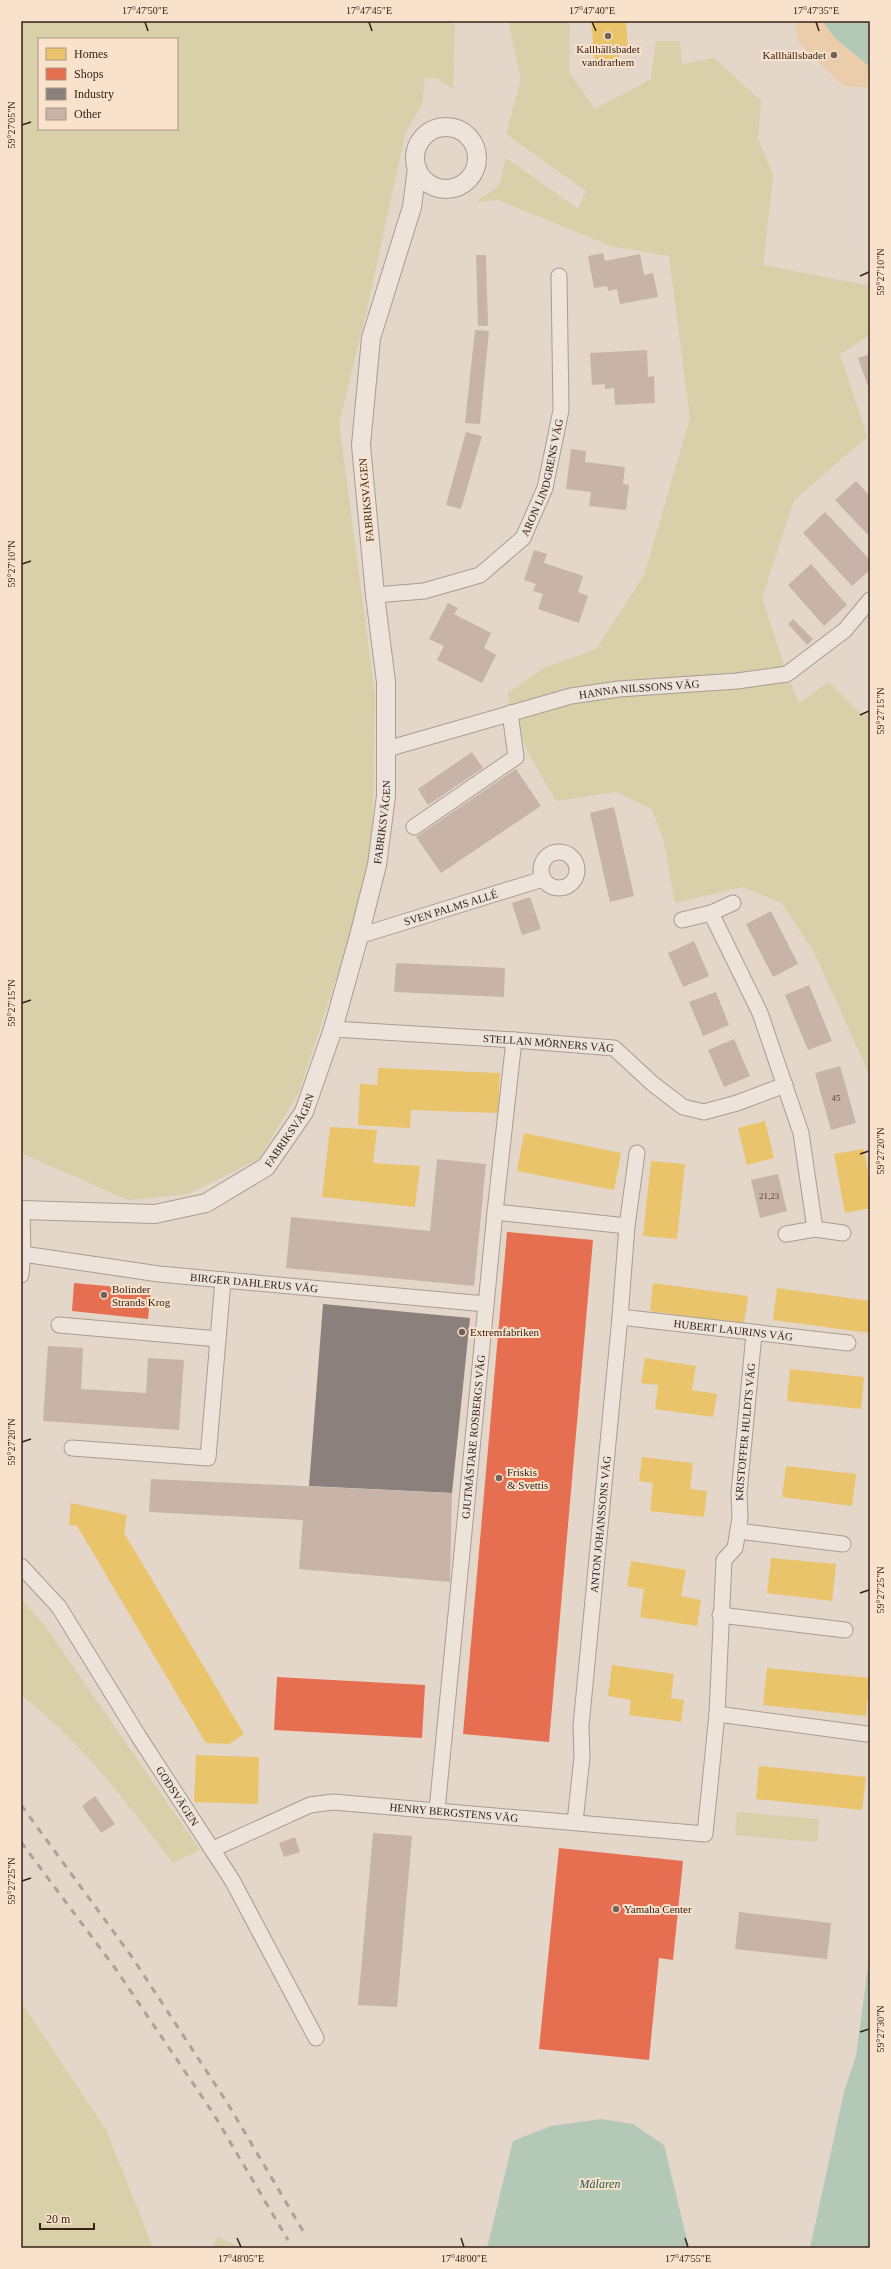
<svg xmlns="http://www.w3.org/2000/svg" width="891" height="2269" font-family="Georgia,serif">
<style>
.green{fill:#d9cfa8;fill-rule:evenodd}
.sand{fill:#ebcdac}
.water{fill:#b4c8b8}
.homes{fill:#e9c46a}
.shops{fill:#e76f51}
.industry{fill:#8a817c}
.building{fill:#c8b3a8}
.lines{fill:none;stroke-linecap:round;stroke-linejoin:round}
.minor-casing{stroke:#a99c92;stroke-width:17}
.tertiary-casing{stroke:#a99c92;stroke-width:20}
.minor{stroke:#ece3da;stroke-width:15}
.tertiary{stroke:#ece3da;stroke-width:18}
.rail{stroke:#aaa29b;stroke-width:3;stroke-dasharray:7 7;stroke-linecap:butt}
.ticks{fill:none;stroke:#37221a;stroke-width:1.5}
.poi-dot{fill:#746157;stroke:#f8e2cb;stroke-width:1.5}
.labels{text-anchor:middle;stroke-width:4;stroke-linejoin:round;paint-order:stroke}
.number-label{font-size:9px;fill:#5b463e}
.poi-label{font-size:11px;fill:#37221a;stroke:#f8e2cb;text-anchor:start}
.street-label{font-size:11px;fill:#37221a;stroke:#f8e2cb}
.water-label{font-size:12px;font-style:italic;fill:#28594c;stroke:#f8e2cb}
.neatline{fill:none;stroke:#37221a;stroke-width:1.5}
.ticks-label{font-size:10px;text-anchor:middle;fill:#37221a}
</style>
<rect width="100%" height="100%" fill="#e4d6c8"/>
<path class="green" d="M21,21H455L453,89L437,78H425L422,104L405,134L367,309L339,423L375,695L372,868L299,1092L259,1159L188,1194L128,1200L21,1153ZM39,39H177V129H39Z
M508,21H570L569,72L595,109L651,79L656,41H680L682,64L714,58L761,101L758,138L773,175L763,265L870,286V325L867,337L840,354L867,437L794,500L762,598L787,674L799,703L829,682L863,716L870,713V1076L815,954L782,903L742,887L675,903L664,842L652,809L616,792L556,801C537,767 513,732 508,693L544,668L596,649L644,576L690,418L669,256L611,246L498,200L476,202L499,186L506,158L578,209L586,191L506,134L521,79Z
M21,1599L45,1626L200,1850L173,1863C126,1802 82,1742 21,1695Z
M737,1812L819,1819L817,1842L735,1835Z
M21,2002L106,2130L153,2248H21Z
M218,2237L242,2248H211Z"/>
<path class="sand" d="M794,21H822L836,39L870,67V88L843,86L799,43Z"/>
<path class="water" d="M822,21H870V67L836,39Z
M870,1952V2248H810L844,2092L856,2056Z
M601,2119L633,2124L664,2145L689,2248H487L513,2141L551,2126Z"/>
<path class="homes" d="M591,21H626L628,49H618L619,60L595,62Z
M378,1068L500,1073L498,1113L411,1110L410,1128L358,1125L360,1084L377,1085Z
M765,1121L774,1158L747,1165L738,1128Z
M330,1127L377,1130L373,1163L420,1166L415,1207L322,1197Z
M524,1133L621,1153L614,1190L517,1171Z
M864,1149L870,1183V1208L845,1213L834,1154Z
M651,1161L685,1164L677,1239L643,1236Z
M653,1283L748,1296L744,1324L650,1311Z
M777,1288L870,1301V1333L773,1320Z
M645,1358L696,1366L692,1390L717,1394L713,1417L655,1409L658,1385L641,1383Z
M790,1369L864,1377L861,1409L787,1401Z
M642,1457L693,1463L690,1489L707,1491L704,1517L650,1511L653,1483L639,1481Z
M786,1466L856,1474L852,1506L782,1497Z
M71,1503L127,1515L124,1533L244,1734L229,1744L206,1743L77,1526L69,1525Z
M771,1558L836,1564L832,1601L767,1593Z
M631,1561L686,1570L681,1596L701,1600L697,1626L640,1617L644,1589L627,1586Z
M612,1665L674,1674L671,1698L684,1700L681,1722L629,1715L631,1700L608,1696Z
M767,1668L870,1678L866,1716L763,1705Z
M196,1755L259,1757L258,1804L194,1802Z
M759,1766L866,1777L862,1810L756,1799Z"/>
<path class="shops" d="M507,1232L593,1240L549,1742L463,1734Z
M74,1283L151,1290L148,1319L72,1311Z
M277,1677L425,1685L422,1738L274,1730Z
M559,1848L683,1861L673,1960L659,1958L649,2060L539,2049Z"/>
<path class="industry" d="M323,1304L470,1318L452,1493L309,1486Z"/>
<path class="building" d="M603,253L605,261L640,254L644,275L653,273L658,297L620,304L617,289L608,291L607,286L594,288L588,256Z
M476,255H486L488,326H478Z
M475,330L489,331L480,424L465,423Z
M647,350L648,377L654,376L655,403L615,405L614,388L605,389V384L592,385L590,353Z
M870,354V385L868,386L858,358Z
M466,432L482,436L461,509L446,505Z
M571,449L586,451L585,462L625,467L623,484L629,485L626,510L589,506L591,492L566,489Z
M856,481L870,496V537L835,500Z
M825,512L870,560V570L852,586L803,533Z
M534,550L547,554L544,563L583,576L578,592L588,596L579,623L538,609L543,594L533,591L536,584L524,580Z
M811,564L847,605L824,626L788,585Z
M448,603L458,608L454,614L491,633L484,648L496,655L482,683L437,660L444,646L429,639Z
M793,619L813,639L807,645L788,624Z
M472,752L483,768L428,805L418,789Z
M516,769L541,806L441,873L416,837Z
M614,807L634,896L610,902L590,813Z
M530,897L541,929L522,935L512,903Z
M771,911L798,964L773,977L746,924Z
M694,941L709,976L683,987L668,953Z
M396,963L505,968L504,997L394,992Z
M809,985L832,1041L808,1050L785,995Z
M716,992L729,1025L703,1036L689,1002Z
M734,1039L750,1076L724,1087L708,1050Z
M840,1066L856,1123L831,1130L815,1073Z
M437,1159L486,1164L474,1286L286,1268L291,1217L430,1231Z
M778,1174L787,1211L760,1218L751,1180Z
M48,1346L83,1348L81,1389L146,1393L148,1358L184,1360L179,1430L43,1421Z
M151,1479L452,1493L450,1582L299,1569L303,1520L149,1512Z
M95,1796L115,1824L101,1833L82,1806Z
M373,1833L412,1836L397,2007L358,2005Z
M295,1837L300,1852L284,1857L279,1843Z
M739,1912L831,1923L827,1959L735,1949Z"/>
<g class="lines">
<defs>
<g id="minor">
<path id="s1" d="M375,595L424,591L480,575L523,538L545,488L561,410L559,276"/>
<path id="s2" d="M387,749L571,696L619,689L737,681L787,674L845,630L870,600"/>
<path d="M414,827L516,757L510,713"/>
<circle cx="559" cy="870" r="18"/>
<path d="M711,913L760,1013L801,1133L815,1229"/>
<path d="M682,920L711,913L733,903"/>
<path id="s3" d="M359,936L543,879"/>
<path id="s4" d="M333,1029L514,1040L614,1048L653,1084L683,1107L704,1112L737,1103L785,1085"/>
<path id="s5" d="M22,1210L23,1254L159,1274L486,1304"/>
<path d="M495,1212L627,1226"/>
<path d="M786,1234L815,1229L843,1233"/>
<path d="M21,1254H23L21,1275"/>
<path id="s6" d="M620,1317L848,1343"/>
<path d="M59,1325L218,1339"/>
<path d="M72,1448L208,1458L223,1280"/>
<path d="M738,1531L843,1544"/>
<path id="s7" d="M21,1566L59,1607L139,1737L232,1880L316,2038"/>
<path d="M720,1615L845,1630"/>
<path d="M717,1714L867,1734"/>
<path id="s8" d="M437,1810L495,1212L514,1040"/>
<path id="s9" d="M575,1822L582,1757L581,1726L620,1317L627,1226L637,1153"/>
<path id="s10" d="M213,1849L310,1805L333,1802L705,1834L717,1714L724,1560L735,1548L740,1518L739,1493L754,1334"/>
</g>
<g id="tertiary">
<circle cx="446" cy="158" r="31"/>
<path id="s11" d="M21,1210L155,1214L206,1203L266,1167L304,1112L333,1029L359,936L377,865L386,796V682L375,595L361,445L371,338L412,207L417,168"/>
</g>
</defs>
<use href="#minor" class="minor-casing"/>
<use href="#tertiary" class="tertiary-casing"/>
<use href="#minor" class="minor"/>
<use href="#tertiary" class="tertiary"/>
<path class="rail" d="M21,1805L132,1957L228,2104L303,2231
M21,1842L115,1968L213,2113L288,2240"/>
</g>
<path class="ticks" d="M145,22L148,31M369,22L372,31M592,22L596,31M816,22L819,31M22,125L31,122M860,276L869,272M22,564L31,561M860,715L869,711M22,1003L31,1000M860,1154L869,1151M22,1442L31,1439M860,1593L869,1590M22,1881L31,1878M860,2032L869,2029M237,2238L241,2247M461,2238L464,2247M685,2238L688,2247"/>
<g class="poi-dot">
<circle cx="608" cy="36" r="4"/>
<circle cx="834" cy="55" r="4"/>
<circle cx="104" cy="1295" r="4"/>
<circle cx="462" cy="1332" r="4"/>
<circle cx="499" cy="1478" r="4"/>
<circle cx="616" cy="1909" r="4"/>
</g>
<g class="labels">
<g class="number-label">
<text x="836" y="1101">45</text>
<text x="769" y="1199">21,23</text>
</g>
<g class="poi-label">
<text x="608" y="53" text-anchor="middle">Kallhällsbadet<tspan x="608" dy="13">vandrarhem</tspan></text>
<text x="826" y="59" text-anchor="end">Kallhällsbadet</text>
<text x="112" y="1293">Bolinder<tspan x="112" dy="13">Strands Krog</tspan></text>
<text x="470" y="1336">Extremfabriken</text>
<text x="507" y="1476">Friskis<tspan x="507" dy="13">&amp; Svettis</tspan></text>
<text x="624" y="1913">Yamaha Center</text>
</g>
<g class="street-label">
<text dy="4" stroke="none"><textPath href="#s1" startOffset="228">ARON LINDGRENS VÄG</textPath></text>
<text transform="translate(366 500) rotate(-95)" y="4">FABRIKSVÄGEN</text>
<text dy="4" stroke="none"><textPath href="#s2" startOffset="260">HANNA NILSSONS VÄG</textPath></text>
<text dy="4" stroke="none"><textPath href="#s11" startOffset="624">FABRIKSVÄGEN</textPath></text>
<text dy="4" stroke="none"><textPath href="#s3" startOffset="96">SVEN PALMS ALLÉ</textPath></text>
<text dy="4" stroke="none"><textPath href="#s4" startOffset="216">STELLAN MÖRNERS VÄG</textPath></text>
<text dy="4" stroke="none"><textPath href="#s11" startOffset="300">FABRIKSVÄGEN</textPath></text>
<text dy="4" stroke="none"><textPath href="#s5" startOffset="277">BIRGER DAHLERUS VÄG</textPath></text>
<text dy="4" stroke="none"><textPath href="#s6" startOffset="114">HUBERT LAURINS VÄG</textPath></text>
<text dy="4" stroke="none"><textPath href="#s10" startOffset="911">KRISTOFFER HULDTS VÄG</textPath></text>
<text dy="4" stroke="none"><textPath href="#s8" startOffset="375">GJUTMÄSTARE ROSBERGS VÄG</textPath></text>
<text dy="4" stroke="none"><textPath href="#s9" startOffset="299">ANTON JOHANSSONS VÄG</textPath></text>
<text dy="4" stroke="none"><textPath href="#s7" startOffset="279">GODSVÄGEN</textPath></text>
<text dy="4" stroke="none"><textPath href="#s10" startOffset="251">HENRY BERGSTENS VÄG</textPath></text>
</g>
<g class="water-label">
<text x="600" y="2188">Mälaren</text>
</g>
</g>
<rect width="891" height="2269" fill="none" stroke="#f8e2cb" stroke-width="44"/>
<rect x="38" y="38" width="140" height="92" fill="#f8e2cb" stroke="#ab9584"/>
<rect x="46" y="48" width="20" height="12" fill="#e9c46a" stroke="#ab9584"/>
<text x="74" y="58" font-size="12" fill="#37221a">Homes</text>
<rect x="46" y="68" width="20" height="12" fill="#e76f51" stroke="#ab9584"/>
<text x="74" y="78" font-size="12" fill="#37221a">Shops</text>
<rect x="46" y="88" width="20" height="12" fill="#8a817c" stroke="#ab9584"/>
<text x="74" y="98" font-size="12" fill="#37221a">Industry</text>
<rect x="46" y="108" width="20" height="12" fill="#c8b3a8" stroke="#ab9584"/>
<text x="74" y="118" font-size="12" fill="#37221a">Other</text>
<path d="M40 2223v6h54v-6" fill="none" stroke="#37221a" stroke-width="2"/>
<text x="46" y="2223" font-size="12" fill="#37221a" stroke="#f8e2cb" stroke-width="3" paint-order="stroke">20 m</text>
<rect x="22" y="22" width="847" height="2225" class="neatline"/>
<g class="ticks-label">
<text x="145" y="14">17°47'50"E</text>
<text x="369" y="14">17°47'45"E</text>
<text x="592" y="14">17°47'40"E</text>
<text x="816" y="14">17°47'35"E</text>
<text transform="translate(11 125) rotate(-90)" y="4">59°27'05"N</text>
<text transform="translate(880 272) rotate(-90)" y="4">59°27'10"N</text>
<text transform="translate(11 564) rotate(-90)" y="4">59°27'10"N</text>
<text transform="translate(880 711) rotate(-90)" y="4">59°27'15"N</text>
<text transform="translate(11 1003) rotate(-90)" y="4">59°27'15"N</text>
<text transform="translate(880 1151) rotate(-90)" y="4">59°27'20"N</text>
<text transform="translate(11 1442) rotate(-90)" y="4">59°27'20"N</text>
<text transform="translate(880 1590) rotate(-90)" y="4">59°27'25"N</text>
<text transform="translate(11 1881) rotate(-90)" y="4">59°27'25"N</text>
<text transform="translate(880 2029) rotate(-90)" y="4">59°27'30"N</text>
<text x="241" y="2262">17°48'05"E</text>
<text x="464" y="2262">17°48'00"E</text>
<text x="688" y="2262">17°47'55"E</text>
</g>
</svg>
